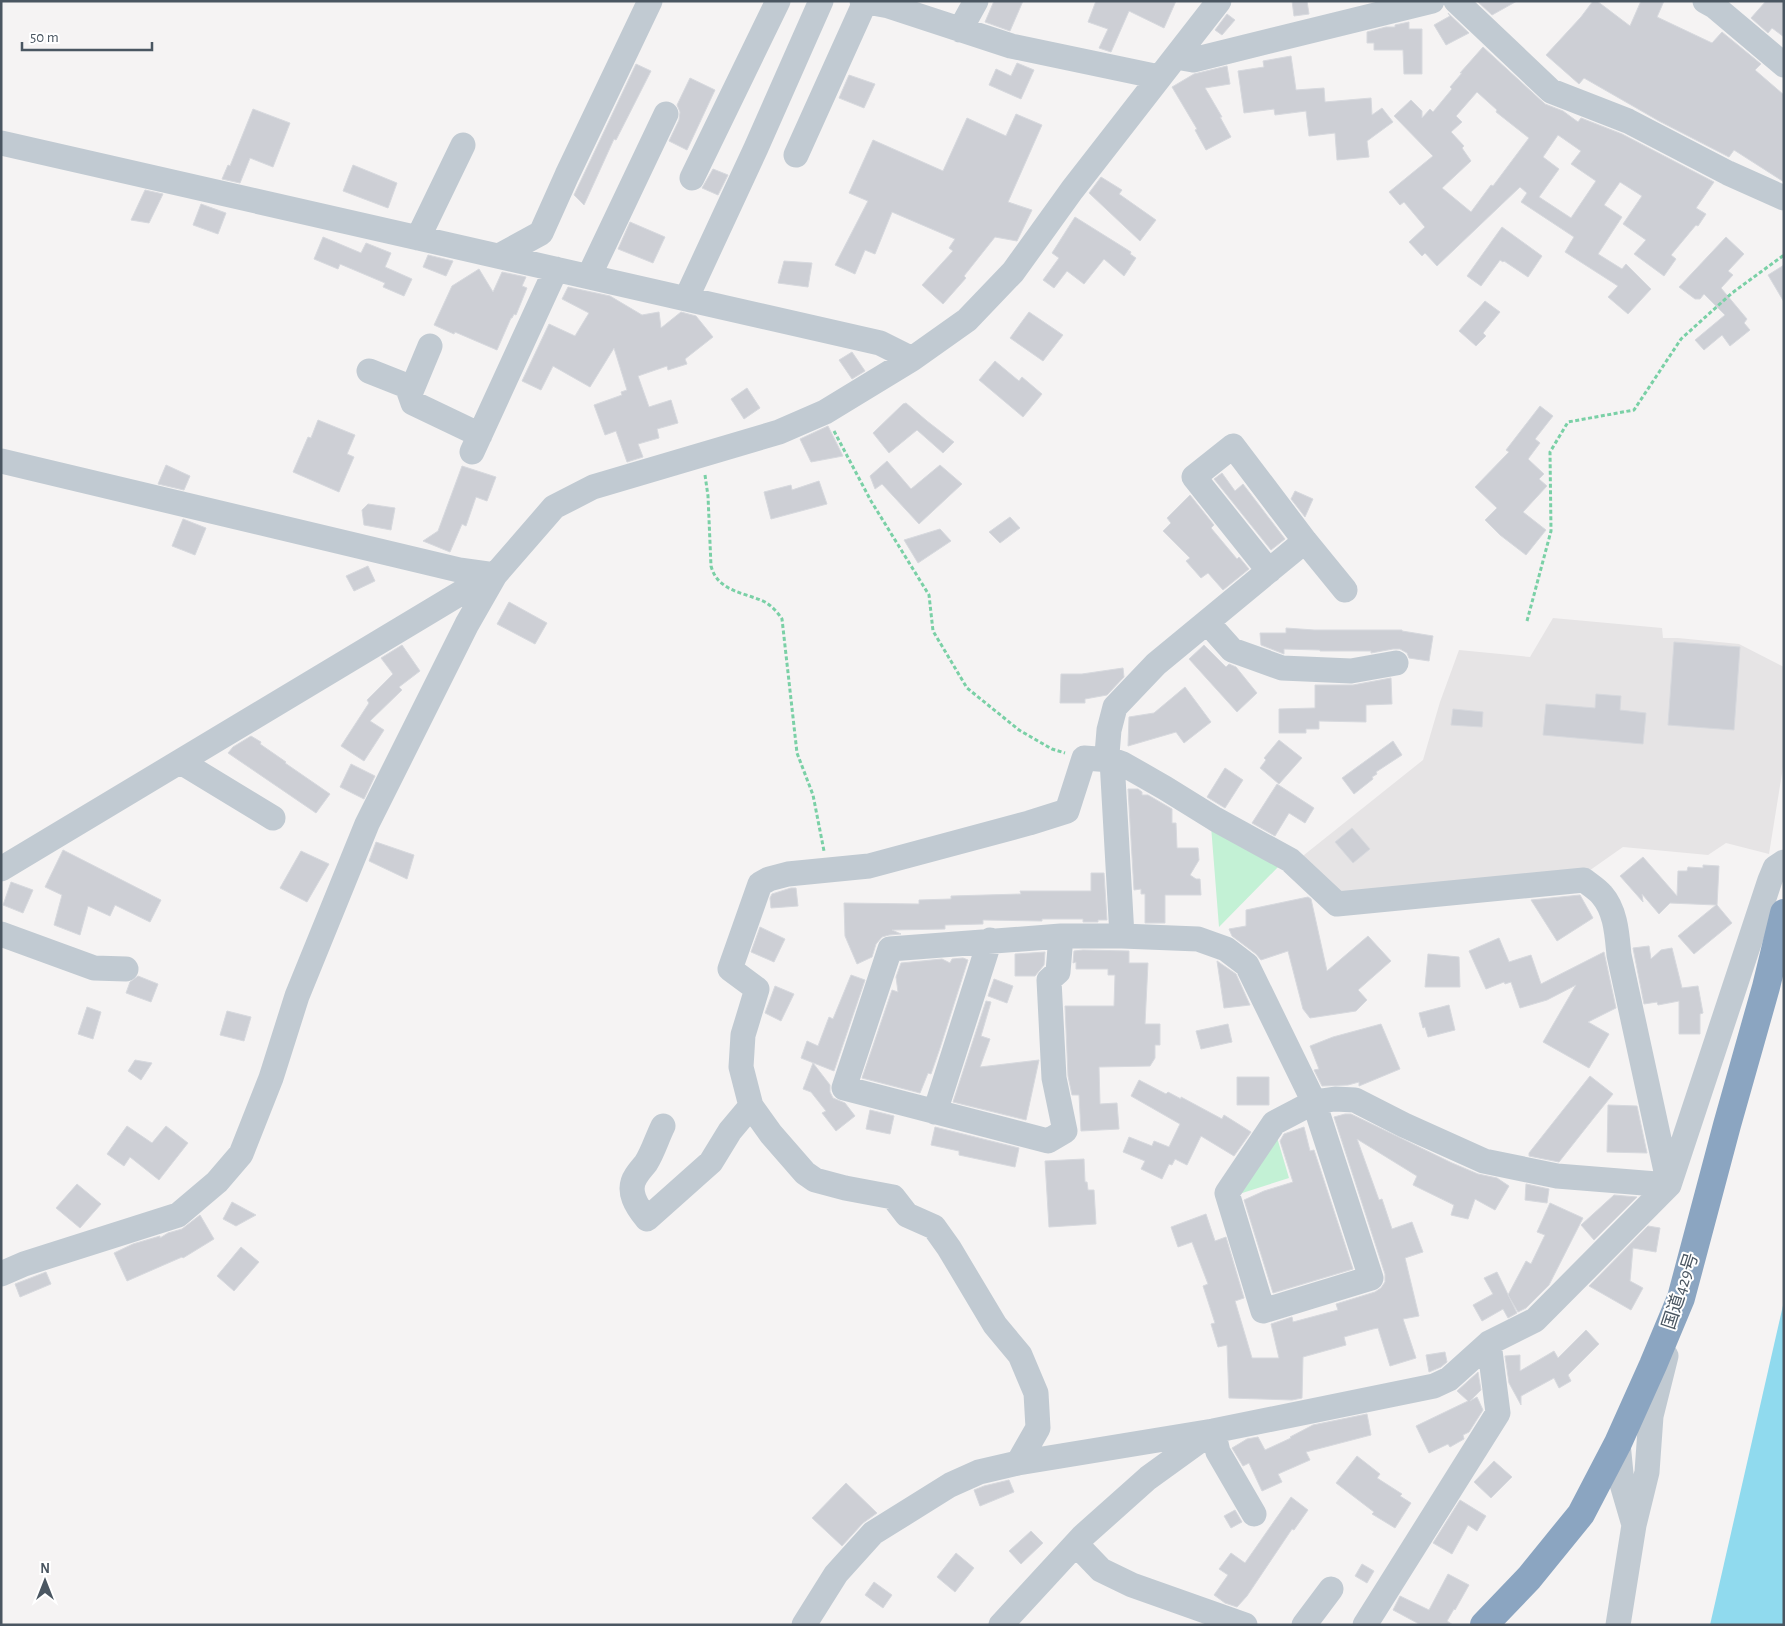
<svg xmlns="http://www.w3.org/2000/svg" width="1785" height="1626" font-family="'Alegreya Sans','Noto Sans JP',sans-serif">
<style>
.education{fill:#e6e4e5}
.green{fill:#c3f1d5}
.water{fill:#90daee}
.building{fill:#cdcfd5;stroke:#d7d9de;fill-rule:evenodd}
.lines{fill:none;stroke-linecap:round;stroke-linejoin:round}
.path{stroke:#7ad0a6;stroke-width:3;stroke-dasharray:4 2.5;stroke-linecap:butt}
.minor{stroke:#c1cad2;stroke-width:25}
.highway{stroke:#8ba5c1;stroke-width:28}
.labels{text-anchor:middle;stroke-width:4;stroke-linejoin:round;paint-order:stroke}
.street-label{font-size:18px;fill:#4a5661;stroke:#fff}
</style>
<rect width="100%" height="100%" fill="#f5f3f3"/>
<path class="education" d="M1553,618L1662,628L1663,638H1678L1739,644L1784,667V761L1769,854L1726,843L1708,855L1623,847L1586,873L1333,896L1294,863L1423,760L1440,702L1459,650L1530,657Z"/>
<path class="green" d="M1211,826L1279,866L1219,927Z
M1276,1134L1289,1178L1236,1195Z"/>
<path class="water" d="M1784,1301V1625H1710Z"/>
<path class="building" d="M994,1H1023L1010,31L985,22Z
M1096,1H1176L1164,28L1129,11L1111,52L1099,48L1108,29L1088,22Z
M1292,1H1307L1309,14L1294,16Z
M1477,1H1517L1492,15Z
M1593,1H1597L1630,26L1641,1H1664L1657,17L1712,43L1722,32L1761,64L1755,70L1784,95V182L1734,150L1729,157L1659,121L1584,78L1579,84L1546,55L1581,17Z
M1766,1H1784V37L1772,28L1768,33L1751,18Z
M1448,13L1469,33L1446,45L1434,25L1450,16Z
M1227,14L1235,20L1222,35L1215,30Z
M1409,22V29H1422V74H1404L1403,50H1374V43H1367V32L1386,27H1395V25Z
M1483,47L1545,104L1563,111L1578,122L1581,118L1622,134L1714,182L1696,208L1706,214L1698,226L1696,225L1671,255L1676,259L1664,276L1634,254L1646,240L1623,224L1642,196L1620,182L1604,205L1622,217L1598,254L1622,269L1626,264L1651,289L1628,314L1608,297L1618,286L1565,252L1574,237L1521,202L1527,193L1520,187L1437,266L1425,253L1422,256L1409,242L1425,227L1404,202L1400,205L1389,192L1433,156L1394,116L1411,100L1422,111V118L1430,109L1433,112L1452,89L1450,87L1462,73H1460ZM1477,92L1497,110L1496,112L1529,138L1493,186L1491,185L1471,212L1442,188L1471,161L1462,148L1464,146L1451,132L1462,122L1456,116ZM1558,135L1581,151L1571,164L1596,181L1571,218L1539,197L1559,169L1543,157Z
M1291,56L1296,90L1324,88L1325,102L1371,98L1372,115L1382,108L1393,122L1367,141L1369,157L1337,160L1335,133L1309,136L1306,111L1275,115L1274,109L1244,113L1238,71L1264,67L1263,61Z
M1017,63L1034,70L1021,99L989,85L996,69L1011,76Z
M636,64L651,71L616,140L614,139L584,205L574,195Z
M1227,66L1230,84L1205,88L1222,117H1220L1231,137L1206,150L1195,130L1197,129L1172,87L1194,74Z
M849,75L875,84L864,108L839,98Z
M690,78L715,90L687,150L669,141L679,120L680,112L677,105Z
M253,109L290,123L273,167L250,158L240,183L222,179L228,165L230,166Z
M1016,114L1042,125L1008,202L1032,210L1017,241L995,237L964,276L966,278L943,304L922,285L953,251L949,248L955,239L892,212L875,254L865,250L855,274L835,265L868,201L849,193L873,140L943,171L967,118L1006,136Z
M353,165L397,183L388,208L343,191Z
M713,169L728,175L718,195L702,188Z
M1101,177L1122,190L1119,194L1156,220L1140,241L1089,193Z
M145,190L163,194L149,223L131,220Z
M201,204L226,213L218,234L193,225Z
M1075,217L1131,252L1130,254L1136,258L1124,276L1104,259L1084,284L1067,271L1054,288L1043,280L1059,258L1052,253Z
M630,222L665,237L653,263L618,249Z
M1502,227L1542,256L1528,277L1504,261L1503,262L1500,260L1481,286L1467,276Z
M323,237L361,253L366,243L391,253L385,267L412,279L404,296L383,287L385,283L340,264L338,269L314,259Z
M1726,237L1744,254L1728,271L1733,275L1721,288L1747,319L1744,323L1750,330L1730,346L1722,335L1704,350L1695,340L1725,315L1704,294L1700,299H1695L1679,287Z
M428,255L453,261L446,276L423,267Z
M784,261L812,263L808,287L778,283Z
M1784,265V302L1768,275Z
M479,269L493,292L502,272L526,277L522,286L527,288L516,315L514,314L512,318H511L497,350L455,332L454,334L434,325L452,286Z
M568,287L610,296L642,315L659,312L661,328L681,312L696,316L713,337L685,359L687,364L668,370L667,366L638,376L649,407L671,400L678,423L657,429L659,438L638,444L643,457L627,462L616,431L605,435L594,405L622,395L621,392L627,390L614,348L590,387L553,366L541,390L522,381L549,324L575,336L589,313L562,299Z
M1485,301L1500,312L1483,333L1486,336L1476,346L1459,331Z
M1029,312L1063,335L1043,361L1010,338Z
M852,352L865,371L852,379L839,360Z
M995,361L1019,381L1022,377L1042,394L1023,417L979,380Z
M747,388L760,408L744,419L731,399Z
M906,403L927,421L954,442L943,453L917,430L889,453L873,433L903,404Z
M1540,406L1553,416L1535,439L1540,443L1528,459L1544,474L1539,479L1547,486L1523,512L1546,530L1526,555L1500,535L1485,520L1497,508L1475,487L1509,452L1506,450Z
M318,420L355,435L347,454L354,457L339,492L293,472L308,437L311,438Z
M828,426L843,456L811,462L800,439Z
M887,461L911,489L940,465L962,484L919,524L882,484L875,489L870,476Z
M166,465L190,476L184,490L158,484Z
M462,466L496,477L487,501L476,497L466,526L462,524L450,552L423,541L438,531Z
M1222,473L1235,491L1243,484L1285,539L1271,550L1214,479Z
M819,481L827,504L771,519L764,492L791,485L792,490Z
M1295,491L1313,499L1305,517L1291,499Z
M1190,495L1214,525L1211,528L1237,559L1239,557L1249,569L1223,590L1208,573L1201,578L1186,561L1190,558L1163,531L1171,523L1167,518Z
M368,504L395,508L391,530L364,525L362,510Z
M1010,517L1020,528L1000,543L989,532Z
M183,519L206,528L195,555L172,546Z
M940,529L951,541L918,563L904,540Z
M368,566L375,581L354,591L346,576Z
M509,602L547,623L535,644L497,624Z
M1286,628L1314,630H1402V631L1433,636L1429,661L1409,658L1407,653L1400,649H1393L1371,653V651H1320V650L1284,649V654L1261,645L1260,633H1286Z
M1674,642L1740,647L1734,730L1668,725Z
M402,645L420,671L399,687L402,690L370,721L384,730L364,761L341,746L369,703L367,700L393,674L381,658Z
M1204,645L1226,667L1229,664L1236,667L1257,693L1237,712L1189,659Z
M1123,668L1124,677L1107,695L1085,699V703H1060L1061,674H1082Z
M1391,678L1392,704L1366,705V722L1319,721V729H1306V733H1279V709L1315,708V685H1353Z
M1185,687L1211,722L1184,743L1176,732L1128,746L1129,717L1154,713Z
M1596,694L1621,696L1620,710L1646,713L1643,744L1543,735L1546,704L1595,708Z
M1453,709L1483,712L1482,727L1451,725Z
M251,736L261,742L260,744L286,762L285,763L330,794L316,813L228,753L233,747Z
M1279,740L1302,758L1279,784L1260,768L1266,760L1264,758Z
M1393,741L1402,755L1376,772L1377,774L1372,777L1373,779L1354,794L1342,778Z
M351,764L375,776L364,799L340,787Z
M1225,768L1243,780L1225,808L1207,797Z
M1277,784L1314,808L1305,823L1289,813L1275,836L1252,823Z
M1128,789H1138L1142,792V795H1148L1172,809V823H1176L1177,848H1198L1199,860L1190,875L1196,879H1200L1201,895H1165V923H1145V894H1141V889L1134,890Z
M1352,828L1370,849L1353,863L1335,842Z
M376,842L414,855L407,879L369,861Z
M63,850L161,900L150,922L115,905L110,916L88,906L80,935L54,925L62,895L45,887Z
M301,851L329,864L307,902L280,888Z
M1643,857L1677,896L1678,871H1687L1688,867L1703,868V865L1719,866L1717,905L1732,923L1694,954L1678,936L1716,905L1670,903L1659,914L1642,894L1643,902L1620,876Z
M1091,873H1104L1107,920H1098V922H1083V919H1042V921L983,920V924L945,925V929L892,930L901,934L889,935L882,937L876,944L872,957L857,964L845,936L844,903L919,904V900L951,899V896L1021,894L1020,891H1091Z
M11,882L33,890L23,913L3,905Z
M791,888H796L798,906L771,908L770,898L772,894Z
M1580,895L1593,918L1557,941L1531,900Z
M1308,897L1311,899L1327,971L1368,936L1391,961L1358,990L1367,1000L1356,1011L1310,1018L1303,1009L1288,951L1261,960L1256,954L1232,936L1229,929L1246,926V910Z
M760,927L785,939L774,962L751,952Z
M1499,938L1509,962L1531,955L1541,984L1604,952L1616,1008L1588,1022L1609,1034L1589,1068L1543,1042L1576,985L1547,1000L1520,1008L1511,982L1505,984L1504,982L1486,989L1469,951Z
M1649,946L1651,959L1661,950L1672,948L1682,988L1698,986L1703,1013L1700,1014V1034H1679V1001L1658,1005L1657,1002L1644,1004L1633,948Z
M1083,950L1129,951V963H1148L1145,1024H1160V1045H1155V1058L1150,1066L1099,1067L1100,1104L1117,1103L1119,1129L1081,1131L1079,1095H1072L1068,1076L1065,1006H1114L1115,975H1108V969H1076V962L1073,963L1074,951Z
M1045,952L1044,965L1035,976H1015V954Z
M1428,954L1459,957L1460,987H1425Z
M963,958L968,960L940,1048L931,1074L928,1073L920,1093L862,1078L892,990L898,992L896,977L901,963L942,959L950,963L952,959Z
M1217,961L1236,974L1250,1005L1224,1008Z
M851,975L865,980L834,1071L801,1058L807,1041L818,1046L829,1017L833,1019Z
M138,976L158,984L151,1002L126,993L130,982Z
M994,979L1013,986L1007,1003L988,996Z
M775,986L794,994L781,1021L765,1013Z
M986,1001L991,1002L981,1036L990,1039L980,1067L1039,1060L1026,1120L953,1102Z
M1449,1005L1455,1030L1428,1037L1425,1027L1423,1028L1419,1013Z
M87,1007L101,1012L93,1039L78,1034Z
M227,1011L251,1017L244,1041L220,1035Z
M1228,1024L1232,1042L1201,1049L1196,1031Z
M1381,1024L1400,1069L1359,1086V1082L1348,1085L1322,1086L1314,1070L1319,1069L1310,1046L1333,1037Z
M135,1060L152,1063L141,1080L128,1071Z
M813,1063L830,1085V1092L833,1098L845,1103L855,1116L836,1131L822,1113L826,1111L811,1092L803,1089Z
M1590,1076L1613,1094L1589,1124L1559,1162L1529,1156V1153Z
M1237,1077H1269V1105H1237Z
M1139,1080L1166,1094L1168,1092L1181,1099V1097L1222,1119L1224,1115L1251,1132L1234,1156L1201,1136L1187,1165L1175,1159L1172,1165L1169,1164L1162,1179L1141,1169L1145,1161L1123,1152L1129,1137L1152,1146L1154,1141L1169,1147L1180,1124L1131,1096Z
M1608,1105L1637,1106L1647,1153L1607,1152Z
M870,1110L894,1116L890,1134L866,1129Z
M1345,1114H1351L1452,1163L1478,1174L1497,1178L1509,1186L1495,1210L1475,1199L1468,1219L1451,1215L1454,1205L1413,1185L1417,1176L1357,1139L1379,1200L1382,1199L1392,1229L1412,1222L1423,1252L1405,1258L1419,1316L1403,1319L1416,1358L1390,1366L1378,1328L1373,1329L1344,1337L1346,1345L1303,1357L1302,1398L1292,1400L1229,1398L1227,1345L1218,1347L1211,1324L1215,1323L1203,1286L1208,1284L1192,1242L1178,1247L1171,1227L1206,1214L1215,1241L1226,1237L1244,1298L1235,1301L1252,1358H1279L1271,1324L1292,1317L1293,1322L1338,1310L1336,1304L1375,1292L1381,1288L1385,1282V1274L1334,1117Z
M127,1126L152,1143L166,1126L188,1143L159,1180L130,1157L124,1166L107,1154Z
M935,1127L1019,1148L1015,1167L959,1155V1151L931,1145Z
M1304,1127L1310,1151L1314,1150L1353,1269L1273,1293L1244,1200L1264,1191L1293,1182L1280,1141L1284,1134Z
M1084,1159L1085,1182H1087L1088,1190H1094L1096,1224L1049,1227L1045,1161Z
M77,1184L101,1204L80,1228L56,1208Z
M1526,1184L1549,1189L1547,1203L1525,1200Z
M1614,1195L1637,1197L1594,1240L1581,1225Z
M232,1202L256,1215L236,1226L223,1219Z
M1550,1203L1583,1218L1549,1285L1526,1308L1518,1312L1508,1295L1526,1261L1531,1264L1545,1235L1537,1232Z
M200,1215L214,1239L183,1258L182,1257L127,1281L114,1253L133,1244L160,1236V1238L168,1233L182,1229Z
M1648,1226L1660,1228L1656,1252L1633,1248L1630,1281L1643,1288L1631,1310L1589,1286Z
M241,1247L259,1262L234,1291L217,1276Z
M46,1272L51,1284L20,1297L15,1284Z
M1497,1272L1517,1313L1508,1318L1503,1309L1482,1321L1473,1305L1493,1294L1484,1278Z
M1586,1330L1599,1344L1568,1375L1571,1381L1559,1388L1554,1378L1521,1396V1405L1509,1383L1505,1356L1520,1355V1371L1554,1351L1558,1358Z
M1445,1352L1447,1362L1441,1367L1429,1372L1426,1355Z
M1478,1372L1481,1390L1470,1401L1477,1397L1483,1410L1469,1432L1463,1435L1464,1439L1450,1447L1448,1444L1429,1453L1416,1426L1468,1401L1457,1391Z
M1367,1414L1371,1435L1306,1452L1310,1460L1278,1474L1282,1482L1262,1491L1249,1463L1243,1466L1232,1448L1247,1439L1258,1437L1265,1450L1291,1438L1290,1437L1313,1425Z
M1357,1456L1380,1474L1377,1478L1402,1494L1400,1496L1411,1503L1395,1528L1372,1514L1374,1512L1336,1483Z
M1494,1461L1512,1477L1491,1498L1474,1482Z
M1009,1480L1014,1492L980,1506L974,1490L984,1486Z
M846,1483L877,1513L863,1523L842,1546L812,1518Z
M1291,1497L1308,1510L1294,1530L1292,1529L1247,1596L1237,1607L1225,1603L1214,1595L1228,1575L1219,1569L1231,1553L1245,1563Z
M1460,1500L1486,1516L1477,1531L1468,1525L1452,1554L1433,1543Z
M1235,1510L1242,1522L1231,1528L1224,1516Z
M1031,1531L1043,1543L1021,1564L1009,1551Z
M956,1553L974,1568L955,1592L937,1577Z
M1362,1564L1374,1571L1367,1583L1355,1576Z
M1448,1574L1469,1585L1455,1610L1454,1609L1447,1621L1453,1625H1421L1393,1610L1400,1596L1429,1610Z
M874,1582L892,1595L883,1608L865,1595Z"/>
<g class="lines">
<path class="path" d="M834,431L871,501L929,595L933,631L967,688L1019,730L1052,749L1065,753
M705,475L708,496L711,566C718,592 744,592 765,602C772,606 778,613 782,619L797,753L813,795L824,851
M1527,621L1551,531L1550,452L1568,422L1634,410L1681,339L1732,293L1784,255"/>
<path class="minor" d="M862,1L889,6L1011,46L1159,77
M1456,1L1551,91L1628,121L1728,173L1784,198
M1705,1L1714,6L1784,65
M960,30L976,1
M1176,57L1193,60L1432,1
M1,143L880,343L912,359
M796,155L865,2
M692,178L778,1
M418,238L463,145
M499,256L541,233L567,175L650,1
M589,276L666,114
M686,299L756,148L821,1
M369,371L407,386L413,403L480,435
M410,394L430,346
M472,452L556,269
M1,461L459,570L495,575
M1269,571L1194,477L1233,446L1305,541L1345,590
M1207,622L1232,650L1282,668L1351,671L1396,663
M181,762L273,818
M1,869L469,588L495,575
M1,934L94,968L126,969
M1061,936L1058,972L1049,980L1054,1078L1065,1131L1048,1141L844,1088L890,949L1061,936H1122L1198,939L1226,949L1247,965L1314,1102L1335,1099L1355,1100L1404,1125L1484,1161L1557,1176L1669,1185
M1122,936L1112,760L1107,754L1109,730L1115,707L1156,664L1305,541
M1314,1102L1371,1278L1263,1311L1227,1193L1274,1123Z
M935,1112L990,940
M663,1126C657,1138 653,1152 646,1163C643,1167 639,1171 636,1176C626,1191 637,1207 647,1219L711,1162L730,1131L751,1106
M1,1274L24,1264L178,1215L217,1182L241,1154L271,1078L297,996L367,824L467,624L495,575L554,507L593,487L779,432L825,412L912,359L967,320L1013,272L1072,190L1219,1
M1618,1443L1622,1484L1634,1525L1618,1625
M1018,1463L1038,1428L1036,1393L1020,1355L995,1325L949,1248L934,1227L907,1215L893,1197L845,1188L815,1180L805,1173L771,1134L751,1106L741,1067L743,1035L757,989L730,969L760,884L769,879L788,874L869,866L1029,823L1067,811L1084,758L1112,760L1123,764L1165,788L1215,819L1290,860L1337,904L1584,880C1590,885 1597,889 1602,895C1616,911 1617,935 1619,955L1669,1185
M1634,1525L1647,1472L1651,1416L1666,1356
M1076,1544L1101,1570L1132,1585L1245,1625
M804,1625L836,1574L873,1533L950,1485L979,1472L1018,1463L1213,1431L1434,1386L1449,1379L1489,1343L1535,1320L1669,1185L1770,880L1775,868L1784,862
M1001,1625L1083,1536L1148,1478L1213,1431L1218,1452L1254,1514
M1304,1625L1331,1589
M1365,1625L1498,1413L1489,1343"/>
<path class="highway" d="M1484,1625L1529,1578L1581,1514L1618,1443L1653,1365L1681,1298L1727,1125L1766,987L1784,913"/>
</g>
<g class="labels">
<g class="street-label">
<text transform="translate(1680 1291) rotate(-72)" y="6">国道429号</text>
</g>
</g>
<rect width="1785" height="1626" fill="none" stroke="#4a5661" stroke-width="5"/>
<g transform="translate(45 1581)" stroke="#ffffff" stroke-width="4" paint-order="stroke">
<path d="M0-4L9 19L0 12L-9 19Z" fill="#4a5661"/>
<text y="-8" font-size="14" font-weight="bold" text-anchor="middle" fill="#4a5661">N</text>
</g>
<path d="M22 42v8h130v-8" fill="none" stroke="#4a5661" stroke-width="2.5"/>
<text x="30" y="42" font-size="15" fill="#4a5661" stroke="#ffffff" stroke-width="4" paint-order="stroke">50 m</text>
</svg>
